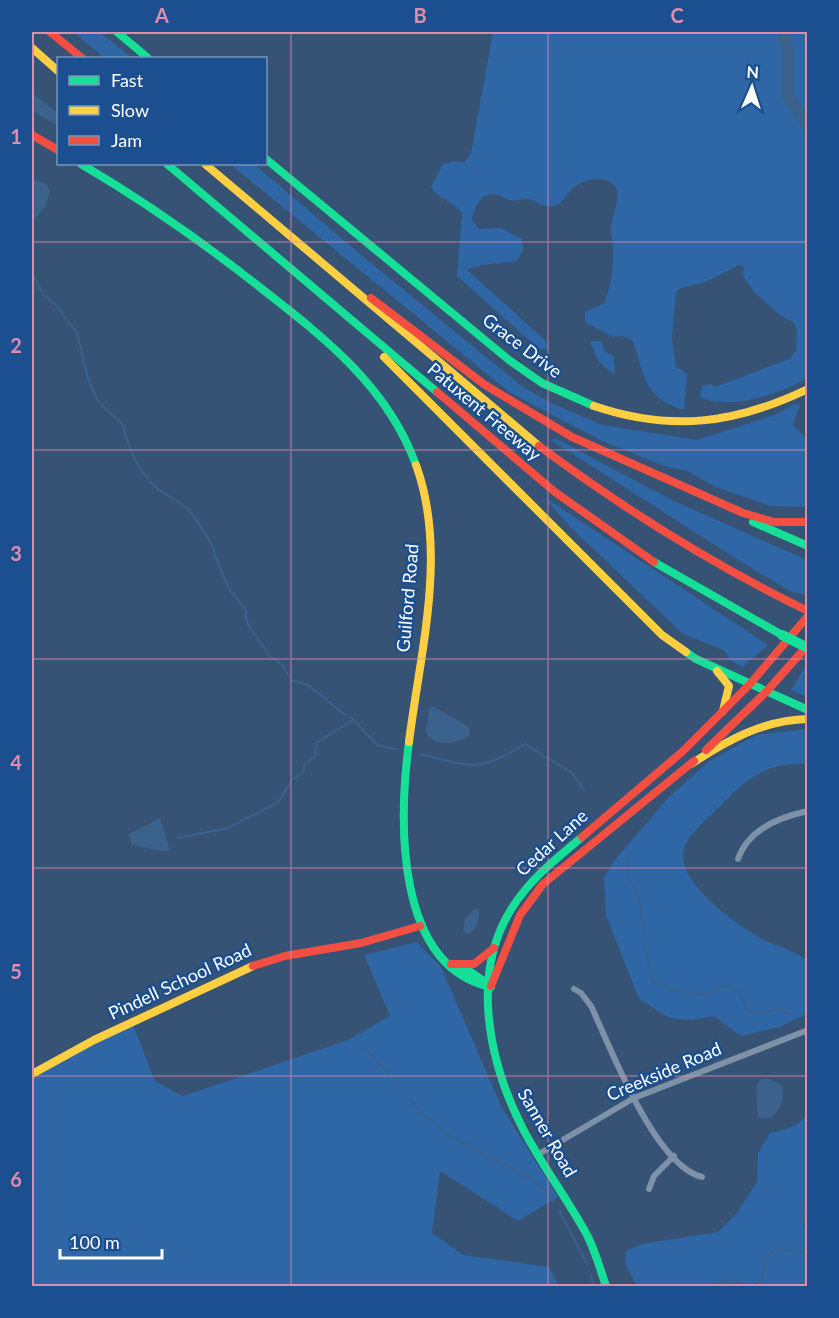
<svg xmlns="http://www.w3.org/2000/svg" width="839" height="1318" font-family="Lato,sans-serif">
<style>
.green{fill:#2f66a5}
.water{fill:#3b618d}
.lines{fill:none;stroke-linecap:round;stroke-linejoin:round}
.stream{stroke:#3b618d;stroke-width:2}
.river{stroke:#3b618d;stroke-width:12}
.street{stroke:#7d92a8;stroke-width:6}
.fast{stroke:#16e098;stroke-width:8}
.slow{stroke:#ffcf43;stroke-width:8}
.jam{stroke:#f24e42;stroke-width:8}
.fast-bridge{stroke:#16e098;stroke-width:10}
.grid{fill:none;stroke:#e08cad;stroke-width:1.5;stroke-opacity:0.55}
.labels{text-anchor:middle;stroke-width:5;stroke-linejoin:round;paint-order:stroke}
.street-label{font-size:18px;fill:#fff;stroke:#1b4f8f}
.neatline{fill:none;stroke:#e08cad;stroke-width:2}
.grid-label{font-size:20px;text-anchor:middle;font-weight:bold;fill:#e08cad}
</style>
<rect width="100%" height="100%" fill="#365274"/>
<path class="green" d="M73,32H100L132,58H105Z
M493,32H807V378C782,394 728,411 700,397L702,386L711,384L715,387L789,359L796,351L797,331L793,322L780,315L756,294L743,277L744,267L739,265L703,283L680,288L676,292L672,338L676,368L683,370L687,376L684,410C643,398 646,377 632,340L623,336L613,337L585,322V312L605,303C610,286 614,268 613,250C613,242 610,234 611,227C612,215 622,197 615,186C606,174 582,179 573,188C566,195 564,203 553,206C543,208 541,203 532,200C525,197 516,202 509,200C507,200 504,197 501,196C483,189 474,205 472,220L479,229L501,228L522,239L523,249L518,260C499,266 486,261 467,270L545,340L549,348L540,350L457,276L462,213C453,201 439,200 431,187L443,164L454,161L465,162L471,153Z
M230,164H254L366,259L523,387L553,404L603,425L697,440L774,415L795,404L800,405L793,425L807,439V507L771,506L718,488L687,471L665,466L602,441L509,392Z
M590,341H601L605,351L614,357L615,375L598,361Z
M555,438L672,500L807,560V593L805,595L790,591L738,560L551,440Z
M544,497L768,645L742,667L730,660L725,651L683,634L570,527Z
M807,664V697L791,690Z
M807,729V764C768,762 748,778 721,805C711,815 689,834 685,846C671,880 738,925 762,939C777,946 794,951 807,960V1014L779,1027L741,1036L714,1016L691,1020L669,1018L639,999L606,915L604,877L615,860L668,798L708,762L756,735Z
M417,942L441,967L502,1108L558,1197L518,1221L440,1171L432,1233L463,1255L549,1267L559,1286H32V1074L132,1022L155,1081L183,1096L348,1040L390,1016L364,955Z
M807,1113V1286H637L625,1264L626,1251L642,1244L718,1232L736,1214L757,1182L758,1153L770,1133C785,1130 799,1127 807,1113Z"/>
<path class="water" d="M32,93L58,113V126L32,111Z
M32,179L47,184L50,192L45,207L32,222Z
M432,706L469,727L470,735C457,744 436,748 426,733L429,709Z
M160,818L170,850C156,853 146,846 132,845L129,834Z
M474,909H479C480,918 477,932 467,934L463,931L465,919Z
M767,1078L782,1085C786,1100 777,1125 758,1117L756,1087L760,1079Z"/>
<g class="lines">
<path class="stream" d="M32,274L44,295L57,306L77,333L88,379L98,401L123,425C127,447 143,482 165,494C173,499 181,503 188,509C194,515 209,540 214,548V553L228,587L246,610V619L250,628L270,656L283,666L291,680L308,685L345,715
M352,718L377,745L395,749
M420,754C473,766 476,774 525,744L572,773L584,790
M178,838L228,828L271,806L278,802L292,780L303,772L305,764L315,756L316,743L353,720
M626,859L630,881L637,891L641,907L644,947L653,982C657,986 696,995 703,995C720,993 721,977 741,994L747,1010L766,1013L778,1009L791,1014
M365,1048L389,1074
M398,1084C421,1119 458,1142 495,1160C519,1172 538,1178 554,1202
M808,1195C801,1205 801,1214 804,1225L808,1227
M560,1212L587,1264
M591,1275L593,1286
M713,1286L730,1279L748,1286
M753,1286L762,1279C766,1238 777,1253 808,1253"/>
<path class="river" d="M784,32L788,56L787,95L808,126"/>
<path class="street" d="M738,859C748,830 779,817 808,811
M574,989L581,993L591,1006C611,1048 654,1165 702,1177
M539,1154L634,1098L808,1030
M649,1189L654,1176L674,1156"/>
<path class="fast" d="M117,32L148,58
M266,159L509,360L542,383L594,406
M81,164C144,201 204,243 262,289C325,338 388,387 416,465
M167,164L437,392
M753,522L808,546
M654,562L782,635
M686,652L696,659L808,710
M409,742C399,818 394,966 491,987
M582,837C556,859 530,879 512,908C470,973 489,1061 521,1125C540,1163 567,1198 587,1235C595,1250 600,1269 606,1286
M462,966L491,986"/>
<path class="slow" d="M32,48L58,71
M205,164L539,446
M384,357L662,635L686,652
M594,406C671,432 735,424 808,389
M717,671L729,686L723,711
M409,742C420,652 448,553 416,465
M691,764C728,740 763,720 808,719
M32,1074L94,1040L253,966"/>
<path class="jam" d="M50,32L82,58
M32,135L58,150
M371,298L485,385L572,437L743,513L774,522H808
M437,392L555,492L654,562
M539,446C624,509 713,565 808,611
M706,750L766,692L808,645
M582,837L682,752L750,684L808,616
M451,964H474L494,948
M253,966L285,956L361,943L420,926
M491,986L520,915L543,884L694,761"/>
<path class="fast-bridge" d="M782,635L808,648"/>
</g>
<path class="grid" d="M291,32V1286M548,32V1286M32,242H808M32,450H808M32,659H808M32,868H808M32,1076H808"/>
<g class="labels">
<g class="street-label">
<text transform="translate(522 346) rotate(37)" y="6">Grace Drive</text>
<text transform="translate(484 412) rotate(40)" y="6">Patuxent Freeway</text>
<text transform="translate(408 598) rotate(-85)" y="6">Guilford Road</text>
<text transform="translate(552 843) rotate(-42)" y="6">Cedar Lane</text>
<text transform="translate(180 982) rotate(-25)" y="6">Pindell School Road</text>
<text transform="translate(664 1072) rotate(-23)" y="6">Creekside Road</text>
<text transform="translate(547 1133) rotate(60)" y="6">Sanner Road</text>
</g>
</g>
<rect width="839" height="1318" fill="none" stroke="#1b4f8f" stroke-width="66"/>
<rect x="57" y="57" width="210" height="108" fill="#1b4f8f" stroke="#7695bc" stroke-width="1.5"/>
<rect x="69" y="76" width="30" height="9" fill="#16e098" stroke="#7695bc" stroke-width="1.5"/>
<text x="111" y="87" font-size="18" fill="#ffffff">Fast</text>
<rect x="69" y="106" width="30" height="9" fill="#ffcf43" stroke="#7695bc" stroke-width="1.5"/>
<text x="111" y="117" font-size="18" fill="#ffffff">Slow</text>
<rect x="69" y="136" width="30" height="9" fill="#f24e42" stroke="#7695bc" stroke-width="1.5"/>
<text x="111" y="147" font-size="18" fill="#ffffff">Jam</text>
<g transform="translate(752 87) rotate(3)" stroke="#1b4f8f" stroke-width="4.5" paint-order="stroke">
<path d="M0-4.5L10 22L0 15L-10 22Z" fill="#ffffff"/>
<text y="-9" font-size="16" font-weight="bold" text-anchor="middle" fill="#ffffff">N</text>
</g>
<path d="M60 1249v9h102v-9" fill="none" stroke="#ffffff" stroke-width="3"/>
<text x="69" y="1249" font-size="18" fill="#ffffff" stroke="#1b4f8f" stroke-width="4.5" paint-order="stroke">100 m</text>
<rect x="33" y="33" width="773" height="1252" class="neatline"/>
<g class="grid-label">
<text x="162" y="23">A</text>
<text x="420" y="23">B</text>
<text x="677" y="23">C</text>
<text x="16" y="144">1</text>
<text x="16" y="353">2</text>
<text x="16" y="561">3</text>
<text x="16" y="770">4</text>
<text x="16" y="979">5</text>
<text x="16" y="1187">6</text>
</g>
</svg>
